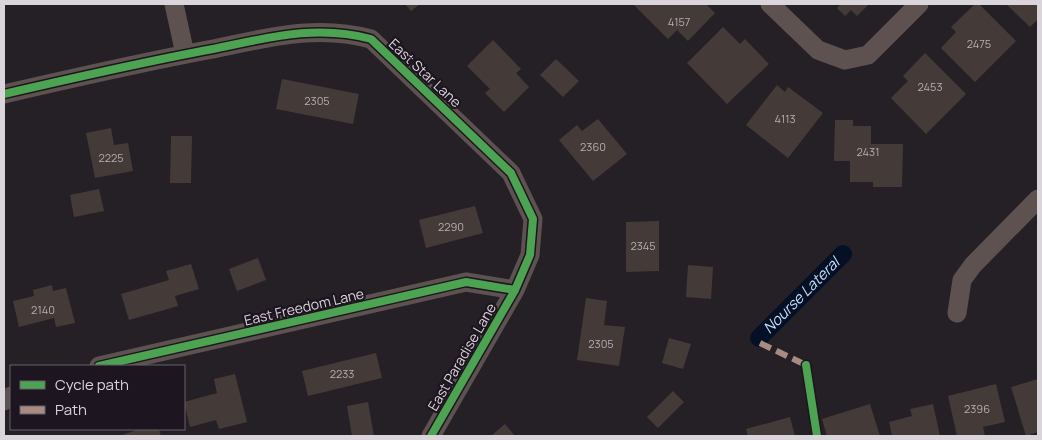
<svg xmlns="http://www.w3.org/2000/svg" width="1042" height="440" font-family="Manrope,sans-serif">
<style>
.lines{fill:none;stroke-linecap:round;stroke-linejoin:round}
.canal{stroke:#031026;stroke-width:18}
.building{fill:#443b38}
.minor{stroke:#5e5250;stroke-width:19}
.quiet{stroke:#a88b81;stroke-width:6;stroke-dasharray:12 6;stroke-linecap:butt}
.cycleway-casing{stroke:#1d151f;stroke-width:11}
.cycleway{stroke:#4ca352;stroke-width:8}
.labels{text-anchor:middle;stroke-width:4.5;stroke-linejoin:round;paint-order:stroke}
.number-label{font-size:11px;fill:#b4aeb2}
.street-label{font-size:14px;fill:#dad4db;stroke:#1d151f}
.water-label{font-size:15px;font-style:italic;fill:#cadef7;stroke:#1d151f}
</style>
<rect width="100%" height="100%" fill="#252026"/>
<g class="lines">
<path class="canal" id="s1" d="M759,338L843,254"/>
</g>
<path class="building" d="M405,4H420L411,11Z
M633,4H706L715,13L688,41L677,30L668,39Z
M841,4H869L857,16L851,10L845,16L837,8Z
M975,4H979L1016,41L975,82L941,48L956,32L951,27Z
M1006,4H1038V19L1030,27Z
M723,27L740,44L745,39L769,64L727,104L687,63Z
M493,40L521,69L516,73L529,87L504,112L485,93L490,89L467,66Z
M925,53L966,94L926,134L891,98L908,81L903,76Z
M556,59L579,81L563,97L540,75Z
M282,79L359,94L353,124L276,109Z
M777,85L785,92L788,87L823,113L788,158L746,125Z
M598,119L627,154L593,181L559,140L577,125L582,131Z
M835,120H853V126H871V144H903L902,187H873V182H850V161H834Z
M111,128L114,145L128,143L133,171L95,178L86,133Z
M171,136H192L191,183H170Z
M99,189L104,211L74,217L70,195Z
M475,206L483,233L426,248L419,220Z
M659,221V271L626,272V222Z
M258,258L266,280L237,291L229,269Z
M191,264L199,289L175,296L178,306L129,320L121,294L169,280L166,271Z
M688,265L713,267L711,299L686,297Z
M52,285L53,291L66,288L75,323L56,327L54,318L19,327L13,301L34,296L33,290Z
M586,298L607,301L604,325L625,327L619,366L577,360Z
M669,338L691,344L683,369L662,363Z
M376,353L382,378L308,396L302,371Z
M235,374L247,422L219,429L216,420L190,427L184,402L217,393L214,379Z
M1038,379V432L1026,436L1011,387Z
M996,384L1005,422L983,427L985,436H957L948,396Z
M673,391L684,402L658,428L647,417Z
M368,402L374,436H352L347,406Z
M870,404L880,436H827L822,419Z
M933,404L940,436H892L889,422L912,416L910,409Z
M790,417L795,436H748L746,429Z
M505,424L515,436H491Z
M140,429H159L161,436H119Z"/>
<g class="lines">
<path class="minor" d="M174,4L185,54
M770,4L818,50L845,60L868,55L919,4
M4,94C73,78 143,62 213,49C267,38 316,24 371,39L511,173L533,219L530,255L515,290L431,436
M957,313L962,280L973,265L1038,199
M99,366L466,282L515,290
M4,401L11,396"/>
<path class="quiet" d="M760,343L806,365L807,369"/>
<defs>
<path id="cycleway" d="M4,94C73,78 143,62 213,49C267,38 316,24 371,39L511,173L533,219L530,255L515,290L431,436
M806,365L817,436
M99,366L466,282L515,290"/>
</defs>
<use href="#cycleway" class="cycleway-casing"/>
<use href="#cycleway" class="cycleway"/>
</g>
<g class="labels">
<g class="number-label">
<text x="679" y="26">4157</text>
<text x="979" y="48">2475</text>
<text x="930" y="91">2453</text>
<text x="317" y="105">2305</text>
<text x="785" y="123">4113</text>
<text x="593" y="151">2360</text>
<text x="868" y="156">2431</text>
<text x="111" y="162">2225</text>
<text x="451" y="231">2290</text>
<text x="643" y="250">2345</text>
<text x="43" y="314">2140</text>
<text x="601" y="348">2305</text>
<text x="342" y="378">2233</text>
<text x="977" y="413">2396</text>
</g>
<g class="street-label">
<text transform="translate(425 73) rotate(43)" y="5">East Star Lane</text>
<text transform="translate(304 307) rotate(-13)" y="5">East Freedom Lane</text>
<text transform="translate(462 357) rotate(-60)" y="5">East Paradise Lane</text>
</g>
<g class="water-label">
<text dy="5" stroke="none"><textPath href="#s1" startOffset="60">Nourse Lateral</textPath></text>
</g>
</g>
<rect width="1042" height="440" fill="none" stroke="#dad4db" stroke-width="10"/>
<rect x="10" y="365" width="175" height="65" fill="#1d151f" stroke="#69616a"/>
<rect x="20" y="381" width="25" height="8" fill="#4ca352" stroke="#69616a"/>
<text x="55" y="390" font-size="15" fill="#dad4db">Cycle path</text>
<rect x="20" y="406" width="25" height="8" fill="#a88b81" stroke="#69616a"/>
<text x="55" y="415" font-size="15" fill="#dad4db">Path</text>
</svg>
